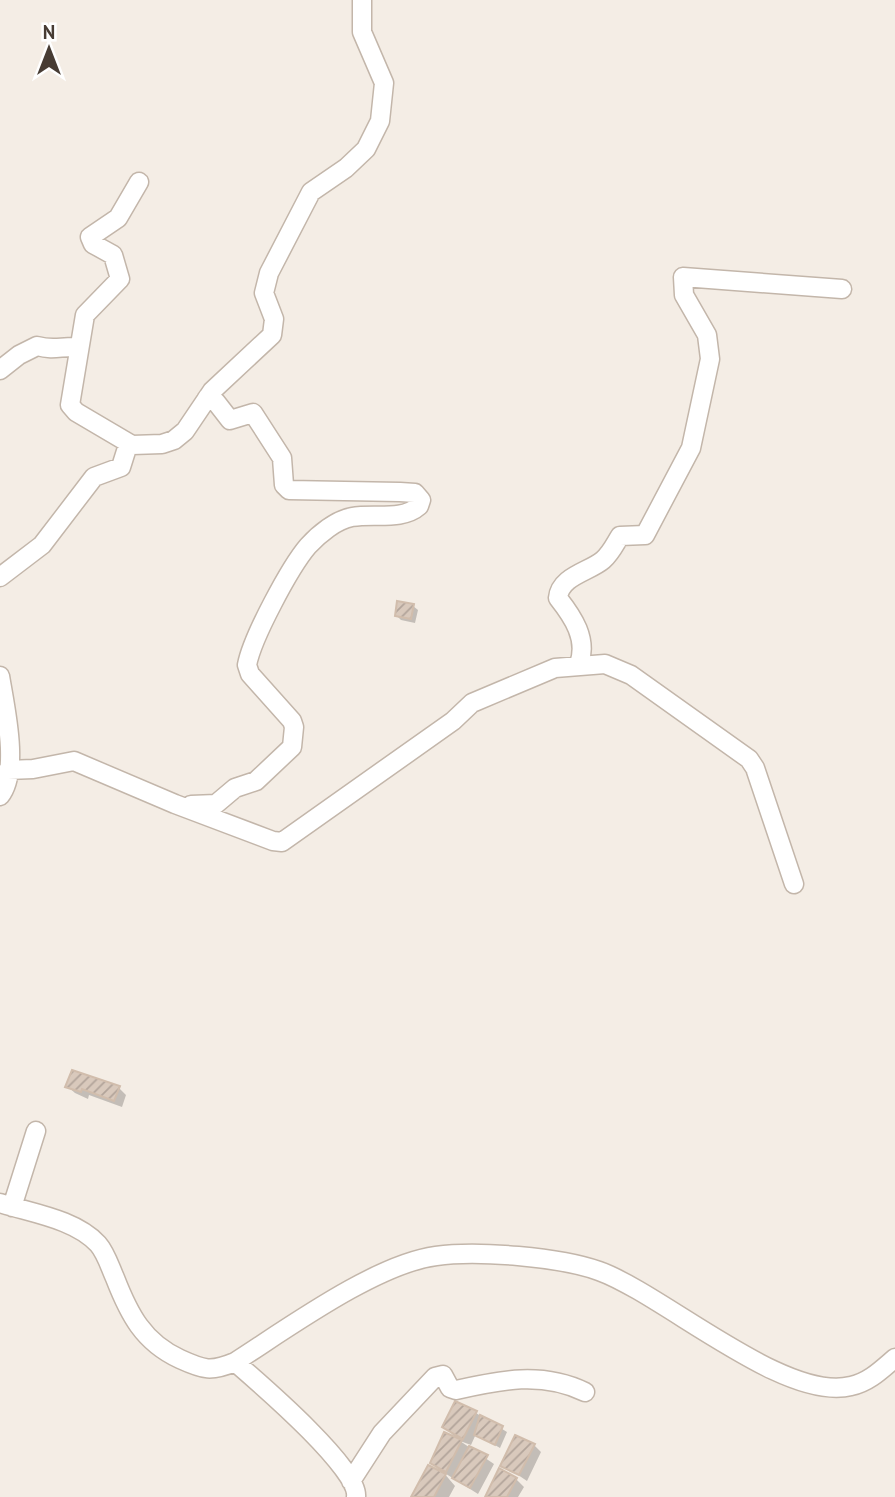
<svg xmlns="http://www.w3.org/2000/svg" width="895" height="1497" font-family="'PT Sans',sans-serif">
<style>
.shadow{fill:#0003}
.building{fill:url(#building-hatch);stroke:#d1bdac;stroke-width:2}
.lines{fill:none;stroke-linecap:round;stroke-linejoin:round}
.minor-casing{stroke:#c3b6aa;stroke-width:21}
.minor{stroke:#fff;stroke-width:18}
</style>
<defs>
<pattern id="building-hatch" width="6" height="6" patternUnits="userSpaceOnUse" patternTransform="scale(1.75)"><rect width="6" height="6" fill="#d9c9bc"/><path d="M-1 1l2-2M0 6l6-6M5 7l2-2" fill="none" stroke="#b2a49a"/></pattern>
</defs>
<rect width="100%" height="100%" fill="#f4ede5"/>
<path class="shadow" d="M413,606L418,610L415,623L401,620L396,615Z
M67,1086L119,1088L126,1095L122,1107L89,1095L88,1099L75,1093Z
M476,1413L507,1432L500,1448L476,1434L471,1445L460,1441L494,1464L478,1494L443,1472L455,1486L449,1497H413L443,1473L432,1463L458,1440L444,1426Z
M534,1445L541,1452L527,1481L503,1465Z
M515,1478L524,1487L518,1497H487Z"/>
<path class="building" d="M397,601L414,604L411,619L395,616Z
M72,1070L120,1086L114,1101L82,1089L81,1092L65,1087Z
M455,1401L477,1411L463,1439L442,1427Z
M480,1415L503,1426L495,1445L474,1435Z
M444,1432L462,1440L446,1472L430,1463Z
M515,1435L535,1444L519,1475L500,1466Z
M469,1446L488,1455L470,1488L452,1478Z
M428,1465L446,1474L434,1497H411Z
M499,1468L517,1478L507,1497H485Z"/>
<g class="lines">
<defs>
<path id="minor" d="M0,370L19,355L37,346C55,351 60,346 79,347
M132,445L76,412L70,405L85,315L120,279L113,255L93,244L90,237L118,218L139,182
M0,577L42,545L94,477L121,467L127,448L132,445L162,444L174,440L185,431L212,391L272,335L274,319L264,293L269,273L311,192L346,168L366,149L380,121L384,83L362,32V0
M579,664C588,639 573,617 558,598C560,576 589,572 603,560C611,553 615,544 620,536L645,535L691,448L710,359L707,335L684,295L683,277L842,289
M0,676C5,707 20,771 0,796
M8,770L33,769L74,761L175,804L273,841L282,842L453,721L472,703L555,668L605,664L631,675L749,759L755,768L794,884
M191,805L216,804L235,788L256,781L292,747L294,727L292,721L250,674L247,665C252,638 290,567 308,546C319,534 336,520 352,517C374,513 402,521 419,506L421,500L415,493L400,492L289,490L284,485L282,458L253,413L230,420L216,402L207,398
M0,1203C31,1213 75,1219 98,1244C106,1253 110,1267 115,1278C129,1314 143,1342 180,1359C204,1370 211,1372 235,1362C288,1328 376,1264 436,1256C477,1250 560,1257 599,1271C663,1294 785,1403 851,1386C869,1382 881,1370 895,1358
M12,1207L36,1131
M235,1362C258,1382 360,1469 356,1497
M351,1481L382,1433L435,1377L443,1375L450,1388L456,1390C500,1380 542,1371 585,1392"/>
</defs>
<use href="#minor" class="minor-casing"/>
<use href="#minor" class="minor"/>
</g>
<g transform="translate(49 49)" stroke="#ffffff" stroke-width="5" paint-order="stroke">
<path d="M0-5L12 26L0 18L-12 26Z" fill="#473c34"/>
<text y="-10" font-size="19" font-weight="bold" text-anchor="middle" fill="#473c34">N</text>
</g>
</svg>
